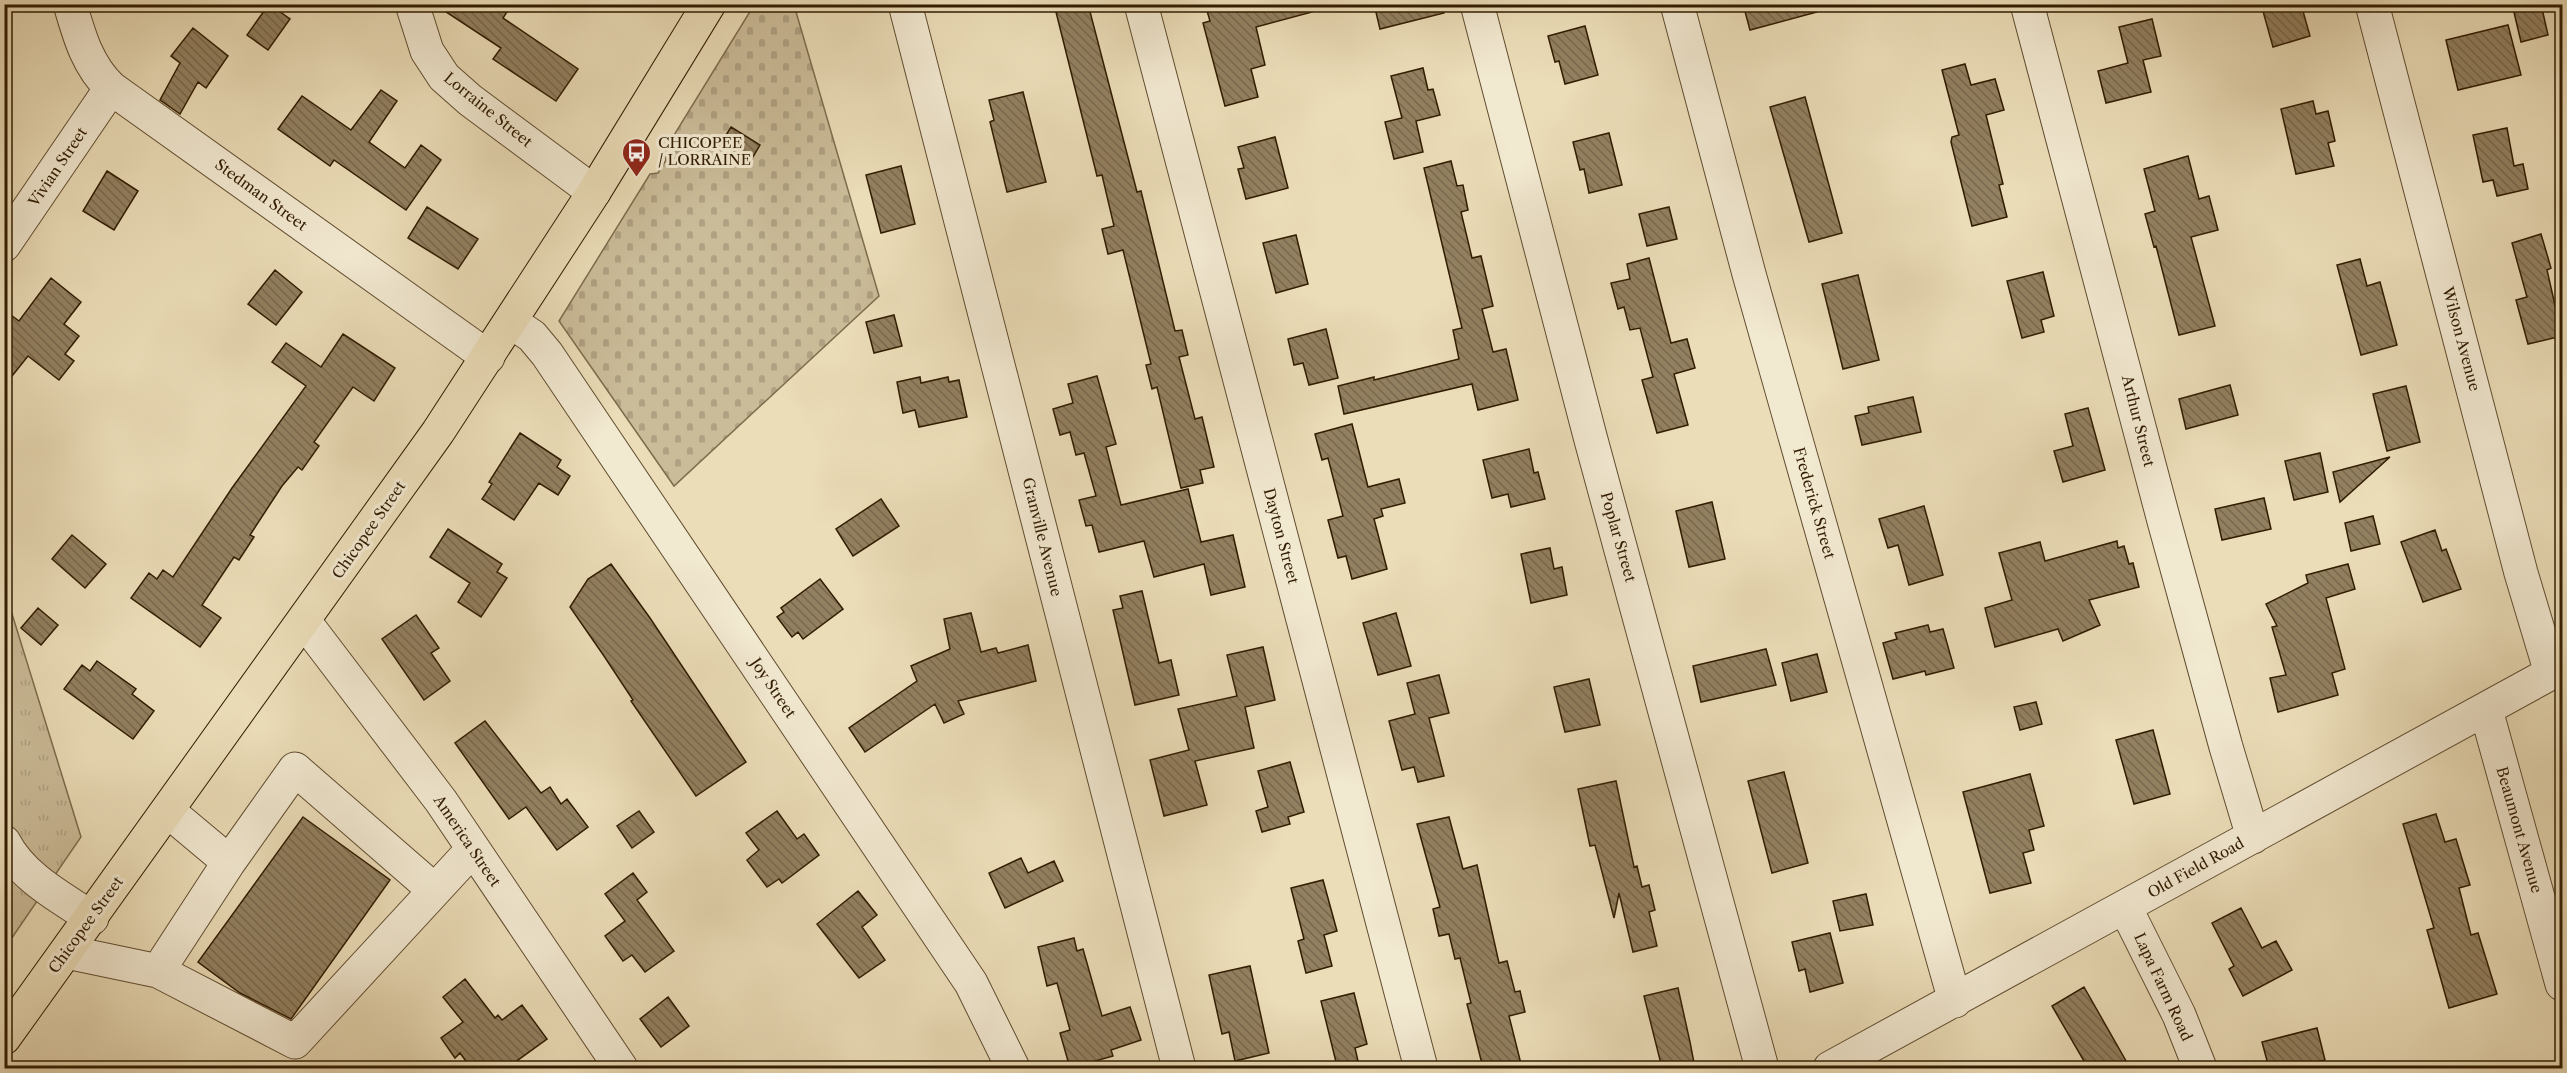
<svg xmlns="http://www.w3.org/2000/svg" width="2567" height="1073" font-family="'Libre Caslon Text',serif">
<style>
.cemetery{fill:url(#cemetery-stones);stroke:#7e6c4d;stroke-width:1.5}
.park{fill:url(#park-tufts);stroke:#7e6c4d;stroke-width:1.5}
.building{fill:url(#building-back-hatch);stroke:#311c01;stroke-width:1.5}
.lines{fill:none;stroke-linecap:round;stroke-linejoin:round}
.minor-casing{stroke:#604c2f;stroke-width:35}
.major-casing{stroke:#311c01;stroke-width:35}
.minor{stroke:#f2e9d1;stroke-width:33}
.major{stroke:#ebddb8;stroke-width:33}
.labels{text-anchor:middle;stroke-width:6;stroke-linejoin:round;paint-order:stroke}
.street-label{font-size:15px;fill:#311c01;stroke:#f2e9d1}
.poi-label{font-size:15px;fill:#311c01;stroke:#f2e9d1;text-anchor:start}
</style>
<defs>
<pattern id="cemetery-stones" width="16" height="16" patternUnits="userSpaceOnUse" patternTransform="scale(1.5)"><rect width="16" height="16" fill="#cbbc99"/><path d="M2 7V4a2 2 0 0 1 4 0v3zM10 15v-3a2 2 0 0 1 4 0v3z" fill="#afa182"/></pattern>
<pattern id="park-tufts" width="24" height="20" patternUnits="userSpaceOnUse" patternTransform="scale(1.5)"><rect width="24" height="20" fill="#cbbc99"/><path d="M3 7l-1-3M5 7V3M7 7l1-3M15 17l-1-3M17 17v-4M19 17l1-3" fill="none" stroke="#afa182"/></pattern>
<pattern id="building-back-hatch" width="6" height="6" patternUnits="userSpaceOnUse" patternTransform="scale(1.5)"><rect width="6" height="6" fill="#928060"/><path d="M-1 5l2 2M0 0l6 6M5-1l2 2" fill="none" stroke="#78684d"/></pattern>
</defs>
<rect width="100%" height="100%" fill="#ebddb8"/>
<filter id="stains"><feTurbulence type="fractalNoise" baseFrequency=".00333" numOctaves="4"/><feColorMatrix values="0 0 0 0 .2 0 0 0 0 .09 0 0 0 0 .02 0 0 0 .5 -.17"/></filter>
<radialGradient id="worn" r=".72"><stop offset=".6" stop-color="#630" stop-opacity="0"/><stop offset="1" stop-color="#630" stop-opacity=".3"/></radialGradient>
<path class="cemetery" d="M754,5H794L879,296L674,486L559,321L650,174L658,173L666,160L663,153Z"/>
<path class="park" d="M4,588L81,837L5,948H4Z"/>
<path class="building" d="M269,4L290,19L268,50L247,35Z
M434,4H512L503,18L578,69L556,101L493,59L501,48Z
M1054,4H1088L1137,192L1141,191L1175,331L1182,330L1188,355L1179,357L1195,419L1202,417L1214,467L1200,470L1203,483L1181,488L1157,387L1152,389L1146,365L1151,364L1123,250L1108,254L1102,229L1114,226L1102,175L1097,176Z
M1205,4H1311L1312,12L1256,27L1265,65L1251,69L1258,97L1225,106L1203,23L1210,21Z
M1374,4H1443L1444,13L1380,29Z
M1743,4H1816L1817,12L1750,30Z
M2261,4H2301L2310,36L2273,47Z
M2528,4H2541L2548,35L2521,42L2513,8Z
M2152,19L2161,56L2143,60L2151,92L2106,103L2098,71L2128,63L2119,27Z
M2508,25L2521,75L2458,90L2446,40Z
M1585,26L1598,75L1565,84L1559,61L1555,62L1548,36Z
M193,28L228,56L206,88L198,82L180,114L160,100L180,63L171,56Z
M1965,64L1971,85L1995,79L2004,110L1986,115L2003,184L1999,185L2007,217L1972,226L1951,142L1952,137L1959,135L1942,70Z
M1423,68L1428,90L1433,89L1440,115L1416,121L1423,152L1394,159L1385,122L1402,118L1391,76Z
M381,90L397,101L369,142L405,168L421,145L441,160L406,210L334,160L330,166L278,129L302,96L351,130Z
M1023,92L1046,182L1007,192L990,122L994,120L989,100Z
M1805,97L1842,233L1809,242L1770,107Z
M2313,101L2316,114L2328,111L2335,141L2328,143L2334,166L2296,174L2281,109Z
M731,127L760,145L747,167L718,148Z
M2507,128L2514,166L2523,164L2528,189L2497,196L2493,180L2483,182L2473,135Z
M1609,133L1622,185L1589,193L1584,169L1580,170L1573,142Z
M1275,137L1288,188L1246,199L1238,169L1244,168L1238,147Z
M2188,156L2199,199L2209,196L2218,230L2191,237L2215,326L2179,335L2156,246L2154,247L2145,214L2155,211L2144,169Z
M1451,161L1457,186L1463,185L1468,210L1461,212L1472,258L1481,256L1493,306L1482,309L1493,352L1506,349L1518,400L1478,410L1472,384L1344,414L1338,386L1374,377V380L1459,359L1453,330L1462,328L1424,168Z
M901,166L915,224L881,233L866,175Z
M107,171L138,191L114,230L83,211Z
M427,207L478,239L458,269L408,238Z
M1669,207L1677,239L1647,246L1639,214Z
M2541,234L2551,268L2547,270L2562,336L2528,344L2516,300L2527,297L2512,243Z
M1296,235L1308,284L1276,293L1263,243Z
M1649,258L1671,343L1687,339L1695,368L1674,374L1688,425L1657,433L1642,380L1653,377L1640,328L1630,330L1624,307L1618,309L1611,283L1630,279L1627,264Z
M2360,259L2367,286L2380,282L2397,345L2361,355L2337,265Z
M275,270L302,292L276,325L248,304Z
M2043,272L2054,316L2041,320L2044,332L2022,338L2007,281Z
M1858,275L1879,360L1843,369L1822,284Z
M51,278L81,302L64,324L79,336L65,354L74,361L59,380L28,356L4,386V310L19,321Z
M894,315L902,346L874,353L866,322Z
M1326,329L1338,378L1309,385L1303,363L1294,365L1288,339Z
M343,334L395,368L374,401L353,387L314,442L319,446L302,470L298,467L282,486L250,535L254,537L239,560L234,557L202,605L221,618L200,647L131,598L149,573L157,579L163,570L173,577L232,488L306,386L272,362L286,343L321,367Z
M1097,376L1116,444L1106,447L1121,505L1188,489L1201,542L1233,535L1245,587L1211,595L1204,564L1154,577L1144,541L1099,552L1092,525L1086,526L1079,500L1096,496L1084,453L1076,455L1070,432L1060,435L1053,409L1073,403L1068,384Z
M920,377L921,383L948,377L949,382L959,380L967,417L919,427L915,410L903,413L897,382Z
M2230,385L2238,415L2186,429L2179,399Z
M2406,386L2420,442L2387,451L2373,394Z
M1913,397L1921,432L1862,445L1855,416L1869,413L1868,407Z
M2088,408L2105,470L2063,482L2054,451L2073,446L2065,414Z
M1352,424L1368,487L1399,479L1405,503L1381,509L1383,516L1374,519L1387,569L1352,579L1346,556L1338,558L1328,520L1343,516L1328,458L1322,460L1315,434Z
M520,433L561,460L557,467L570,476L558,495L539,483L514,520L482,499L492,484L489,482Z
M1529,449L1534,473L1538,472L1545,499L1511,507L1508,494L1492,498L1483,460Z
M2320,453L2328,492L2294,500L2285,461Z
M2390,457L2340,502L2333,472Z
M2264,498L2271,529L2222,540L2215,509Z
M881,499L899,526L853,556L836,529Z
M1712,502L1725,559L1689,567L1676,511Z
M1924,506L1943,575L1909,585L1898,545L1888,548L1879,519Z
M2373,516L2380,544L2351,551L2345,523Z
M448,529L502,564L497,572L507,578L481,617L458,602L470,583L430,557Z
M2435,530L2442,551L2446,549L2461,589L2423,602L2401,542Z
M72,535L106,564L85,588L52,559Z
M2117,541L2118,548L2124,546L2129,564L2133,563L2139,587L2089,600L2100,625L2063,641L2058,629L1995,647L1985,608L2012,600L1999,553L2040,542L2045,561Z
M1550,548L1554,569L1562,567L1567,595L1531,603L1521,554Z
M611,564L650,618L746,762L696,796L631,701L633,700L604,656L570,607L588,579Z
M2348,564L2355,589L2326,598L2345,669L2332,673L2338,695L2278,712L2270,678L2286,675L2272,627L2277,626L2266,604L2308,583L2306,575Z
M820,579L843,609L803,639L798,632L792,637L777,617L784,612L781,608Z
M1142,591L1159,663L1171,660L1179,695L1135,705L1113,610L1123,608L1120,596Z
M38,608L58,625L41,645L21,628Z
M971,613L981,652L996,648L998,653L1028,645L1036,681L958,701L964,714L944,723L935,704L865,752L849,728L917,681L911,666L950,649L944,619Z
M1396,613L1411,666L1378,675L1363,623Z
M416,615L439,648L431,653L450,681L424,700L382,639Z
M1928,625L1930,632L1943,629L1954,668L1926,675L1925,671L1893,679L1883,643L1897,639L1895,633Z
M1263,647L1275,700L1245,707L1254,748L1195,761L1207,805L1164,816L1150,760L1189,750L1178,709L1237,696L1227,655Z
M1766,649L1776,685L1701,702L1693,666Z
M1817,654L1827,692L1791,701L1782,663Z
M97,661L136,689L132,694L154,711L133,739L64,689L82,665L90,671Z
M1439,675L1449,713L1429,718L1444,776L1418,782L1414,767L1402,770L1389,721L1415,714L1407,683Z
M1589,679L1600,725L1565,732L1554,687Z
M2036,702L2042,724L2020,730L2014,707Z
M485,721L541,793L550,787L561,804L567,799L588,827L557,850L526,807L509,819L455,743Z
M2153,730L2170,794L2134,804L2116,740Z
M1290,762L1304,812L1288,817L1290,824L1262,832L1256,811L1268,807L1258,771Z
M1784,772L1808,863L1772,873L1748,781Z
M2030,774L2044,826L2029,830L2034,850L2023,853L2031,883L1990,893L1963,792Z
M1616,781L1634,867L1637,866L1642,887L1649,885L1655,910L1649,912L1657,946L1633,952L1619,893L1614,918L1595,845L1590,846L1578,789Z
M639,811L654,832L632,848L617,826Z
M777,811L797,839L804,834L819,855L782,883L779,879L767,887L747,860L759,850L746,833Z
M2436,814L2445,842L2456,839L2470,885L2459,888L2471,935L2478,933L2497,994L2449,1008L2427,930L2434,928L2403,824Z
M303,817L390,880L291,1019L240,993L198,962Z
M1449,817L1463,869L1477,865L1499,963L1507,961L1515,992L1520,991L1525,1012L1509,1016L1522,1068H1483L1467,1004L1471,1003L1460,958L1455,959L1449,934L1439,936L1433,909L1440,907L1417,824Z
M1021,858L1028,873L1054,861L1063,881L1005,908L989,873Z
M633,873L647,892L637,900L674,951L645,972L632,955L623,961L605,936L625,921L605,894Z
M1323,880L1337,931L1324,935L1332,966L1306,973L1298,941L1304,939L1291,888Z
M858,891L877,915L862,927L885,960L859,978L817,924Z
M1866,894L1873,925L1840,931L1833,901Z
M2241,908L2262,948L2276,941L2292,970L2243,996L2229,969L2234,966L2212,923Z
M1830,933L1843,983L1810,992L1805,969L1799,971L1792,942Z
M1074,938L1077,951L1083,949L1102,1016L1130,1007L1141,1040L1111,1050L1113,1056L1070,1068L1060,1033L1070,1030L1057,983L1047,986L1038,947Z
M1250,966L1269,1053L1235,1061L1229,1032L1222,1034L1209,975Z
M465,979L495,1018L498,1015L502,1020L522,1005L547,1039L507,1068H471L460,1053L455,1058L441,1038L463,1022L443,997Z
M2084,987L2130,1068H2088L2052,1006Z
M1678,988L1690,1042L1695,1068H1662L1644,996Z
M1354,993L1367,1044L1355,1048L1358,1061L1337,1066L1321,1001Z
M668,997L689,1026L661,1047L640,1019Z
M2317,1028L2325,1060L2293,1068H2269L2262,1042Z"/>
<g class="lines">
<defs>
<path id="minor" d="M70,4C79,35 87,65 111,88L488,357
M412,4L427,51L444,77L470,100L594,192
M905,4L1179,1068
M1141,4L1421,1068
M1477,4L1591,440L1762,1068
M1677,4L1749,274L1955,1001
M2027,4L2164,521L2226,747L2253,837
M2372,4L2521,573L2551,673
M4,245L111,88
M511,322L532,336L547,354L971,983L1013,1068
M304,621L441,801L621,1068
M2486,710L2562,984
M168,811L229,862
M4,842C22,877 60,897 92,918
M2125,907L2179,1015L2200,1068
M67,952L158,971L295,1042L473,849
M158,971L229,862L295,769L433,889
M1830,1068L2562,667"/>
<path id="major" d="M4,1038L438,432L594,192L709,4"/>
</defs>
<use href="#minor" class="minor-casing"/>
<use href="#major" class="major-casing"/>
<use href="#minor" class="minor"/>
<use href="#major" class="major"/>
</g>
<defs>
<symbol id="bus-pin" viewBox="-11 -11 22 30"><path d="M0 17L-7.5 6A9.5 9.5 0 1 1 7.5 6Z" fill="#8f2418" stroke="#f2e9d1"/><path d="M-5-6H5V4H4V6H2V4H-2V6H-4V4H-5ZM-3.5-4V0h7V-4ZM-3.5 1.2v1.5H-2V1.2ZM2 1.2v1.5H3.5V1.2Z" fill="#fff"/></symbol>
</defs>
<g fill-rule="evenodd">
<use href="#bus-pin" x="620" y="136" width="33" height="45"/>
</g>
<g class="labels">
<g class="street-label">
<text transform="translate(488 110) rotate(39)" y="5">Lorraine Street</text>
<text transform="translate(58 167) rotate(-56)" y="5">Vivian Street</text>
<text transform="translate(261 195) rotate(36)" y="5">Stedman Street</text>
<text transform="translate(2461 339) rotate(75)" y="5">Wilson Avenue</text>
<text transform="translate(2138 421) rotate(76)" y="5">Arthur Street</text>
<text transform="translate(1814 503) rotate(74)" y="5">Frederick Street</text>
<text transform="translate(369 530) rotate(-55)" y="5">Chicopee Street</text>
<text transform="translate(1281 536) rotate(75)" y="5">Dayton Street</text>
<text transform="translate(1042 537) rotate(76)" y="5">Granville Avenue</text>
<text transform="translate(1618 537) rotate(74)" y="5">Poplar Street</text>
<text transform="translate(773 688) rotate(56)" y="5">Joy Street</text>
<text transform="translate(2519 830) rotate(74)" y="5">Beaumont Avenue</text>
<text transform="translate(467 841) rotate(56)" y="5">America Street</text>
<text transform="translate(2196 868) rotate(-29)" y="5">Old Field Road</text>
<text transform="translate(86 925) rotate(-54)" y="5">Chicopee Street</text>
<text transform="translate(2163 987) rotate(65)" y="5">Lapa Farm Road</text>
</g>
<g class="poi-label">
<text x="658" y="148">CHICOPEE<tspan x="658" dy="17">/ LORRAINE</tspan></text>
</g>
</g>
<rect width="2567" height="1073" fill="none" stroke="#ebddb8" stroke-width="24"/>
<rect x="6" y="6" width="2555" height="1061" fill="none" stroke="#311c01" stroke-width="3"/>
<rect x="12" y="12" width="2543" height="1049" fill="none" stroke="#311c01" stroke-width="1.5"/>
<rect width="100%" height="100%" filter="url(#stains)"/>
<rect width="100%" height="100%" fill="url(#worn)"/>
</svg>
